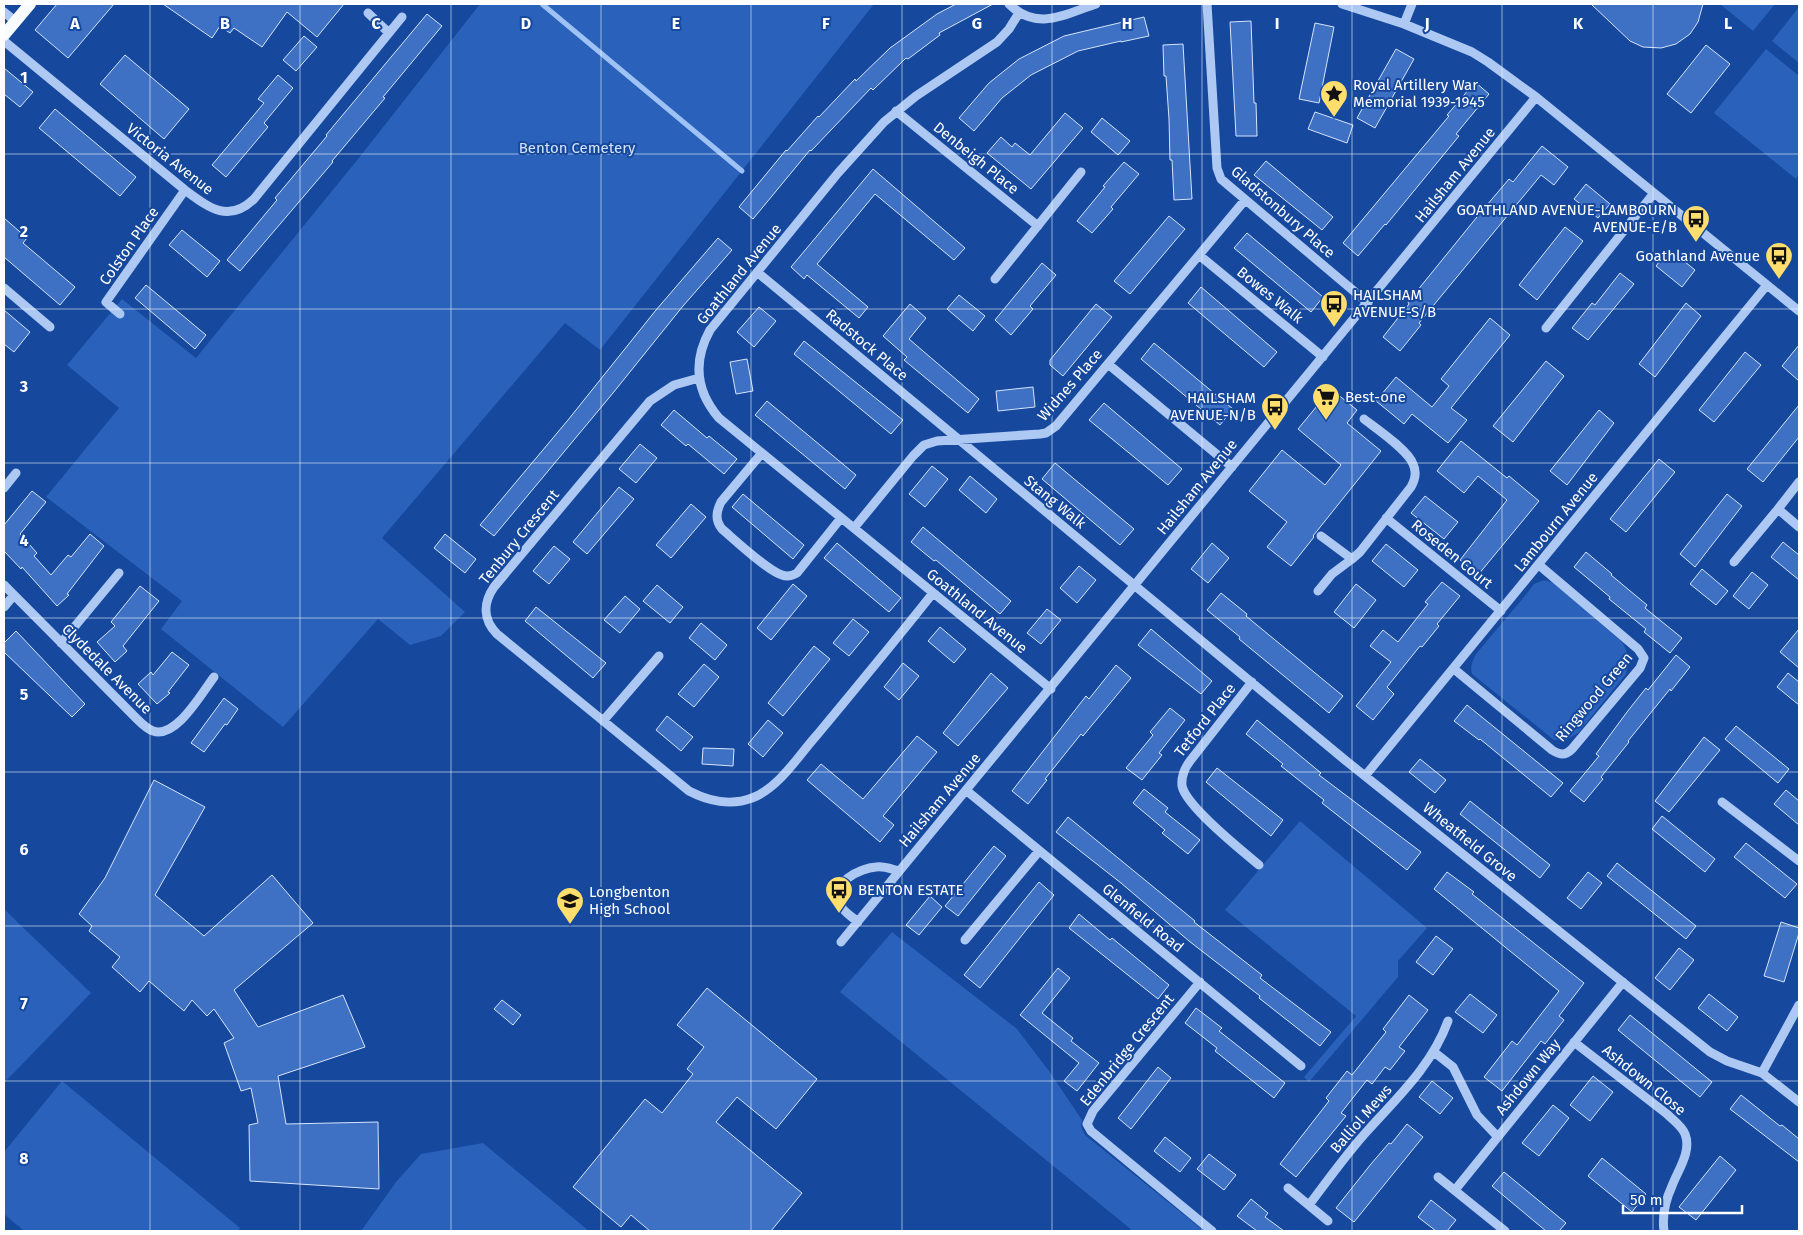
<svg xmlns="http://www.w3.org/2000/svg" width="1803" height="1235" font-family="'Fira Sans',sans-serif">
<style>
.green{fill:#2961bb}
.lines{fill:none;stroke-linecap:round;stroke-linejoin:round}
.stream{stroke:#9fc2f5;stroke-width:5}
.building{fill:#3e71c3;stroke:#d5e4fd}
.minor{stroke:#acc8f3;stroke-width:9}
.major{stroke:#f8fbff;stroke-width:12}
.grid{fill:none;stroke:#fff;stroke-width:1;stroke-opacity:0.55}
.labels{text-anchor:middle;stroke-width:4;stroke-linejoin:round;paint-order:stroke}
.poi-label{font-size:15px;fill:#fff;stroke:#16489d;text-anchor:start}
.park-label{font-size:15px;fill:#d5e4fd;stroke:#16489d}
.street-label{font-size:15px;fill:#fff;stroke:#16489d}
.grid-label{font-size:16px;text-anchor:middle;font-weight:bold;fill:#fff;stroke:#16489d;stroke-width:4;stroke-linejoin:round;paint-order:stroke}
</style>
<rect width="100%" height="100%" fill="#16489d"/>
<path class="green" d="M480,4H874L600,350L565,323L382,538L465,612L441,636L410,645L378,619L283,727L161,629L182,601L46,497L119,408L67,365L122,299L196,358L358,159Z
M1720,4H1775L1753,31Z
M1799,7V63L1772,41Z
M1766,49L1799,76V174L1796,179L1714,113Z
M1544,580L1554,583L1622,642C1629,653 1629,661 1626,674L1578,733L1566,740H1554L1472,674C1470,666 1472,662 1476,654L1528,592L1534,584Z
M1300,821L1427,928L1398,961V977L1309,1082L1304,1077L1356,1016L1225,910Z
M4,909L91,993L4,1083Z
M892,932L1017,1029L1049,1071L1082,1120L1081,1127L1085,1135L1204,1231H1133L840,992Z
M62,1081L240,1228L237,1231H24L4,1214V1152Z
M483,1143L589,1231H361L396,1182L421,1154Z"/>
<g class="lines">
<path class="stream" d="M542,4L742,171"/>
</g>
<path class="building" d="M57,4H114L68,58L35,30Z
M163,4H344L317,37L287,12L262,47L234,28L230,33L220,26L212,38Z
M956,4H993L939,33L940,35L908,59L906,58L873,90L871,88L811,151L810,150L753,219L739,207L786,150L787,151L818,116L819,117L855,79L856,81L890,48L937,14Z
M1591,4H1703L1698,22L1690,34L1676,44L1661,48L1643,47L1630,41Z
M427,14L442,26L383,97L385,98L332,161L333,162L240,271L227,260L277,200L275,198L327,136L326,135Z
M1144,17L1149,36L1121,42V41L1078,51L1031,75L1002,98L974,131L959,118L989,83L1019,59L1064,36Z
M1251,21L1254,103H1256L1257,136H1236L1230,22Z
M1315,23L1334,27L1319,103L1299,99Z
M304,36L317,47L296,71L283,60Z
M1183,44L1192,199L1174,200L1172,160H1170L1169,119L1166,76H1164L1163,45Z
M1706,45L1730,64L1691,113L1667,94Z
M1396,49L1414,59L1375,128L1357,118Z
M125,55L189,109L164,139L100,84Z
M4,68L33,92L20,107L4,94Z
M278,75L293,88L264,123L268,127L226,177L212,165L264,103L258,99Z
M1475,82L1489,94L1456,134L1459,136L1386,225L1385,224L1358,256L1343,243L1449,116L1447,115Z
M55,109L136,177L120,196L39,128Z
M1315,112L1353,125L1347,143L1308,129Z
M1065,113L1083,128L1031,189L987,153L1001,137L1012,147L1015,143L1030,155Z
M1102,118L1130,141L1118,155L1091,132Z
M1542,146L1568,167L1554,185L1541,175L1419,323L1421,325L1400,351L1383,337L1409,304L1408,302L1481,212L1509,179L1513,182Z
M1266,161L1333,217L1322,230L1254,175Z
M1124,162L1139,174L1111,207L1113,209L1092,233L1077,221L1105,187L1103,186Z
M873,169L965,248L954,260L875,194L817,264L868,307L859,318L807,275L804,279L791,267Z
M1586,184L1610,204L1598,218L1574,199Z
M1169,216L1185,229L1130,294L1114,281Z
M4,218L27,238L23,243L75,287L60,305L4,257Z
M1565,227L1583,241L1537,300L1519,285Z
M182,230L220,261L207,277L169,245Z
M1247,233L1323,297L1311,312L1234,248Z
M718,238L732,250L683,306L613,393L494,536L480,525L568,420L656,310Z
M1669,249L1695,270L1682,287L1656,266Z
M1042,263L1056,275L1030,306L1033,309L1011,335L995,320Z
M1620,273L1634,284L1588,340L1572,328L1592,303L1595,305Z
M146,285L206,335L195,349L135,298Z
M1201,287L1277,352L1264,367L1188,303Z
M959,295L985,316L973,331L947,309Z
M1686,303L1701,316L1655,377L1639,364Z
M910,304L926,318L909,339L979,399L968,413L904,360L907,357L883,336Z
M1096,304L1112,317L1063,376L1050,365V360Z
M759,307L776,321L754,347L737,332Z
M4,310L30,332L14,352L4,344Z
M1490,318L1510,335L1451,408L1467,420L1448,443L1412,414L1404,424L1376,401L1396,377L1432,407L1449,386L1441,379Z
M804,341L903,420L891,434L794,354Z
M1154,343L1233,409L1220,425L1141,359Z
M1799,345V381L1782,366Z
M1745,352L1761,365L1714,422L1699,410Z
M747,359L753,391L736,394L730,362Z
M1546,361L1564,376L1513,442L1493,426Z
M1033,387L1035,407L998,411L996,391Z
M1331,389L1357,410L1347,423L1381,451L1313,536L1314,537L1291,566L1267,547L1287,522L1249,491L1282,450L1325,485L1341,465L1298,429Z
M767,401L856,475L845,489L755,415Z
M1104,403L1182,469L1168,485L1089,420Z
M1799,405V437L1763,482L1747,469Z
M674,410L707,438L709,436L737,459L724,474L688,444L686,446L661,425Z
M1599,410L1614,423L1567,485L1550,471Z
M1461,441L1507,478L1509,476L1539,501L1478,575L1460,560L1507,500L1478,476L1464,493L1437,471Z
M640,444L657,458L636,483L619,469Z
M1659,459L1675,472L1626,532L1610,519Z
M1055,463L1134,529L1120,545L1042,479Z
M932,466L948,479L925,507L909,494Z
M970,476L997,499L986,513L959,490Z
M619,487L634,499L587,554L573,542Z
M32,491L46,502L20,534L37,553L34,556L51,575L68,555L71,557L90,534L104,546L67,594L69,595L57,606L22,567L21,569L4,551V525Z
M743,494L804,545L793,559L732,507Z
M1727,494L1742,506L1695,567L1680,554Z
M1425,496L1458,522L1444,539L1411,513Z
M691,504L706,517L671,558L656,545Z
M923,527L1011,601L1000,614L936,560L934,561L911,542Z
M445,534L476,559L465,573L434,548Z
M1783,542L1799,555V580L1771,557Z
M837,543L901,598L889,612L824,558Z
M1212,543L1229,558L1208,583L1191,569Z
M1386,544L1418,570L1404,587L1372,561Z
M554,546L570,559L549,584L533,571Z
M1586,552L1612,574L1611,575L1647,605L1645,608L1682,638L1670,653L1644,632L1646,629L1609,599L1610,597L1574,567Z
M1079,566L1096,580L1077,603L1060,588Z
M1702,569L1728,591L1716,605L1690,584Z
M1752,572L1768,585L1749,609L1733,596Z
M1442,582L1460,596L1437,624L1439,626L1422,647L1420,646L1387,687L1394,694L1373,720L1356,706L1391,662L1370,646L1383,630L1398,642L1428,604L1425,602Z
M793,584L807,596L771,640L757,628Z
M1356,584L1376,600L1354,628L1334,612Z
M657,585L683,607L670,623L643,601Z
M140,586L159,601L123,646L127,651L115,662L97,642L115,626L111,622Z
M1221,593L1247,614L1246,616L1343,696L1329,713L1239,639L1240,637L1207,610Z
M625,596L640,609L620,633L604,620Z
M536,607L606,663L593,678L525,621Z
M1047,609L1061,620L1041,644L1027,633Z
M853,619L869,632L849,656L833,643Z
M701,623L727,645L715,660L689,638Z
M940,627L966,649L954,663L928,641Z
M1151,629L1212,681L1201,694L1138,645Z
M1799,629V668L1780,652Z
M16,631L85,704L72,717L4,652V643Z
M814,646L830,659L783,716L768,703Z
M172,652L189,665L168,692L170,693L157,704L138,684L151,672L153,675Z
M1676,655L1690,667L1671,691L1670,689L1628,741L1629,742L1601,777L1603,779L1584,802L1570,791L1599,756L1596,754L1627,712L1646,688L1648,690Z
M903,663L919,676L899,700L884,687Z
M704,664L719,677L694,707L678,694Z
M1116,665L1131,678L1083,736L1081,734L1045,779L1047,780L1028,804L1012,791L1086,696L1089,699Z
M991,673L1008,688L958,746L943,733Z
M1788,673L1799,682V705L1777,687Z
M224,698L238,709L227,725L225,724L204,752L191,743Z
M1467,705L1563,783L1551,797L1480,739L1479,740L1454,721Z
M1170,708L1185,720L1159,753L1162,755L1142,780L1126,768L1153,735L1150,732Z
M667,716L693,737L681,751L656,730Z
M768,720L783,733L763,757L748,744Z
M1257,720L1321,773L1319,775L1421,852L1407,870L1322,803L1324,800L1281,766L1283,764L1246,734Z
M1736,726L1789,769L1778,783L1725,739Z
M917,736L937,752L883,816L894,825L880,842L807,780L821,764L863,799Z
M1704,737L1720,750L1669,812L1655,801Z
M703,748L734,749L733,766L702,764Z
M1420,759L1446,780L1435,793L1409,772Z
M1217,768L1283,820L1271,836L1206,782Z
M154,780L205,807L155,895L204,936L272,875L313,923L234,990L258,1027L343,995L365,1047L278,1076L286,1124L378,1122L379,1189L250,1181L249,1125L258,1123L251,1088L241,1091L224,1043L234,1038L214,1009L207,1016L192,1000L184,1011L149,981L140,992L112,967L120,957L89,931L92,926L79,914L105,878Z
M1144,789L1168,808L1165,812L1200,840L1188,854L1162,833L1165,830L1133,803Z
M1786,790L1799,801V825L1774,804Z
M1470,801L1550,865L1540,878L1460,814Z
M1662,816L1715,859L1705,872L1652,829Z
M1068,817L1195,921L1194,922L1262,975L1260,978L1331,1032L1320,1046L1259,998L1260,996L1189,941L1121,883L1056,832Z
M1746,843L1797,884L1785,898L1734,857Z
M994,846L1006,856L958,916L945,906Z
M1617,863L1696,926L1686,939L1607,876Z
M1447,872L1474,892L1472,894L1584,983L1559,1016L1564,1020L1545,1044L1541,1041L1502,1091L1484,1077L1512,1041L1517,1045L1559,991L1434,889Z
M1588,872L1602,883L1581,909L1567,898Z
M1039,882L1054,895L980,988L964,975Z
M930,896L942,907L919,935L906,925Z
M1079,914L1110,940L1112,938L1169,985L1158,999L1069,928Z
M1781,922L1799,928V933L1784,982L1764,976Z
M1436,936L1453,949L1433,975L1416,962Z
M1679,948L1694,960L1670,990L1655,978Z
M1058,968L1070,978L1042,1013L1073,1038L1071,1041L1099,1063L1077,1091L1064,1081L1079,1063L1020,1015Z
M707,988L817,1079L776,1129L737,1097L716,1122L802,1193L771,1231H650L631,1215L621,1227L573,1187L645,1099L662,1113L693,1074L687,1069L704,1047L677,1025Z
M1470,994L1497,1015L1483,1033L1455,1012Z
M1709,994L1738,1017L1727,1031L1698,1008Z
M1409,995L1428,1010L1399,1047L1405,1051L1390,1070L1385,1067L1372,1084L1367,1080L1341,1113L1346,1116L1296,1177L1280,1164L1329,1101L1326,1098L1347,1071L1352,1075L1386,1032L1383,1029Z
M502,1000L521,1015L513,1025L494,1009Z
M1196,1008L1222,1028L1219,1031L1285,1083L1274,1098L1215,1051L1217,1048L1185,1023Z
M1630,1015L1712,1082L1700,1097L1618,1030Z
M1158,1067L1171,1078L1131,1129L1118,1118Z
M1593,1076L1613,1092L1590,1121L1570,1105Z
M1432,1081L1453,1098L1440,1114L1419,1097Z
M1741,1095L1780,1126L1782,1125L1799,1139V1162L1730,1109Z
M1553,1105L1569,1118L1539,1156L1522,1143Z
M1407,1124L1423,1137L1354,1222L1336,1208L1371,1164L1389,1143L1391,1144Z
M1165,1137L1191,1158L1180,1172L1154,1151Z
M1209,1154L1236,1175L1224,1190L1197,1169Z
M1720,1156L1736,1170L1696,1220L1679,1207Z
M1602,1158L1646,1194L1632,1212L1588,1176Z
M1504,1172L1566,1223L1559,1231H1546L1492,1186Z
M1251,1199L1268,1213L1265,1217L1284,1231H1257L1237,1216Z
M1431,1200L1456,1220L1447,1231H1436L1418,1217Z"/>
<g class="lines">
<path class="minor" d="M1009,4C1037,32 1065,14 1096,4
M1207,4L1217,168L1221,179L1368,303
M1342,4L1404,24L1472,52L1488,62L1536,97L1799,311
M4,12L15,21
M368,13L389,33
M1019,13L1009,29L997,42L916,96L884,122L838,173L710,330C693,361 695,390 719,418L1051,689
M1404,24L1412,4
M4,41L185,190C208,207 228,224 254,199L402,17
M896,111L1038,226
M1199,255L1323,357
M757,272L1345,760L1710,1052L1727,1061L1762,1073L1799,1102
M995,279L1081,172
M4,288L50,327
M120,314L106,302L185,190
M1546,328L1654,193
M1108,364L1232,467
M699,378L674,385L650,401L494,587C483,603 483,620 497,634L689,791C708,801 731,806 752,798C779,788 798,756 817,735C856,688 895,641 933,593
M762,453L721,502C716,512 715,520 722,529C735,540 768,571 782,575C787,577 792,576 797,573L841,518
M1799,482L1778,509L1799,527
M4,488L16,473
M1386,518L1501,611
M854,528L913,456L924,445L937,441L1040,434L1046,433L1056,426L1245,200
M1321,536L1352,559L1360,552L1411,487C1415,480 1417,472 1413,464C1408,450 1377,429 1364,419
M1734,562L1778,509
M4,585L137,719C142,724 147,729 153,731C176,739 201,694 214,677
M1318,591L1332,574L1352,559
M4,607L14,595
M61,643L119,573
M1454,669L1552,750C1560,755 1565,756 1572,749L1640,668L1644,658L1638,649L1539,565
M1252,682L1190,761C1184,769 1181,776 1182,786C1186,806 1242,851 1259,865
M603,721L659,656
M1365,776L1767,285
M967,791L1301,1066
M1722,802L1799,861
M858,922C851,916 842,911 839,903C830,883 860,868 876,867C884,866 891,869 899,871
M965,940L1039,851
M841,942L1536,97
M1200,982L1093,1111L1087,1124L1091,1131L1212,1231
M1574,1042L1667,1114C1673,1120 1682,1126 1685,1134C1692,1151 1678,1170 1672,1186C1666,1199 1662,1216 1664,1231
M1434,1052L1453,1067L1477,1115L1497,1136
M1762,1073L1799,1005
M1438,1177L1505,1231
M1288,1188L1328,1221
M1455,1190L1623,982
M1309,1205C1328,1180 1347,1153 1369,1129C1399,1096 1432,1065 1448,1021"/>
<path class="major" d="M4,35L30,4"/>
</g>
<path class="grid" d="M150,4V1231M300,4V1231M451,4V1231M601,4V1231M751,4V1231M902,4V1231M1052,4V1231M1202,4V1231M1352,4V1231M1502,4V1231M1653,4V1231M4,154H1799M4,309H1799M4,463H1799M4,618H1799M4,772H1799M4,926H1799M4,1081H1799"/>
<defs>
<symbol id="sight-pin" viewBox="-11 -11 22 30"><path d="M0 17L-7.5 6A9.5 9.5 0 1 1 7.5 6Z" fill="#ffde6e" stroke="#16489d"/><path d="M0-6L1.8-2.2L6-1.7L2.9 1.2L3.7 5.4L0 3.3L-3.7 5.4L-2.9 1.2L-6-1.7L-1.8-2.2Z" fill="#111"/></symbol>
<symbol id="bus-pin" viewBox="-11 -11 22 30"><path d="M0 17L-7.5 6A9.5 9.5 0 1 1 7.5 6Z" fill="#ffde6e" stroke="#16489d"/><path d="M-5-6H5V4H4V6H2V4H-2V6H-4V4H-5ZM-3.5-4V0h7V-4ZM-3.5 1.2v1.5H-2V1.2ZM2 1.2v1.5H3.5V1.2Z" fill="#111"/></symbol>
<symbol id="supermarket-pin" viewBox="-11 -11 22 30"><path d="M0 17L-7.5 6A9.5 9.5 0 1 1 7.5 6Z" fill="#ffde6e" stroke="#16489d"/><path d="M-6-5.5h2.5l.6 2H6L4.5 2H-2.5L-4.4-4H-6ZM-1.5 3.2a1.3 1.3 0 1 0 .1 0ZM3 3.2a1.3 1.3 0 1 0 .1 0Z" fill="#111"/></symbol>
<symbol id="school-pin" viewBox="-11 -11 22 30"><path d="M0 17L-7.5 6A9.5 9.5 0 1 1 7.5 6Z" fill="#ffde6e" stroke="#16489d"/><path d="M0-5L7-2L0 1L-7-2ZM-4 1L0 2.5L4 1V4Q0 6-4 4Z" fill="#111"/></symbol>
</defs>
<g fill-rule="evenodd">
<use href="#sight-pin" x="1318" y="78" width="32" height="43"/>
<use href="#bus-pin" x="1680" y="203" width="32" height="43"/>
<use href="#bus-pin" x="1763" y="240" width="32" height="43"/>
<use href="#bus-pin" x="1318" y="288" width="32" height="43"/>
<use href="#supermarket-pin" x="1310" y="381" width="32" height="43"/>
<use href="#bus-pin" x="1259" y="391" width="32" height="43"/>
<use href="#bus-pin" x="823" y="874" width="32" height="43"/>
<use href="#school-pin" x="554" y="885" width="32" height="43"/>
</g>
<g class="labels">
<g class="poi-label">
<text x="1353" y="90">Royal Artillery War<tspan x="1353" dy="17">Memorial 1939-1945</tspan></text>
<text x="1677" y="215" text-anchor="end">GOATHLAND AVENUE-LAMBOURN<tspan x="1677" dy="17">AVENUE-E/B</tspan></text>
<text x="1760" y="261" text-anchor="end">Goathland Avenue</text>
<text x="1353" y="300">HAILSHAM<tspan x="1353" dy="17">AVENUE-S/B</tspan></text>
<text x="1345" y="402">Best-one</text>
<text x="1256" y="403" text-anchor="end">HAILSHAM<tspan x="1256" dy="17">AVENUE-N/B</tspan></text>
<text x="858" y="895">BENTON ESTATE</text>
<text x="589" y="897">Longbenton<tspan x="589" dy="17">High School</tspan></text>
</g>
<g class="park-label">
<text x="577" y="153">Benton Cemetery</text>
</g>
<g class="street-label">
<text transform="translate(976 158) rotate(39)" y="5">Denbeigh Place</text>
<text transform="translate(170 159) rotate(38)" y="5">Victoria Avenue</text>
<text transform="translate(1455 175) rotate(-51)" y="5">Hailsham Avenue</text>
<text transform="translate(1283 212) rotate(41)" y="5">Gladstonbury Place</text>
<text transform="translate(129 246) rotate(-55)" y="5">Colston Place</text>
<text transform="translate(739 274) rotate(-51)" y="5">Goathland Avenue</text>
<text transform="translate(1270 295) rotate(39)" y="5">Bowes Walk</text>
<text transform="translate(867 345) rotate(40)" y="5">Radstock Place</text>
<text transform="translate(1070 385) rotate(-49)" y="5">Widnes Place</text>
<text transform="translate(1197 487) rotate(-51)" y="5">Hailsham Avenue</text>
<text transform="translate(1055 502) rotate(39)" y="5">Stang Walk</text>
<text transform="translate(1556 522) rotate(-51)" y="5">Lambourn Avenue</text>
<text transform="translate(519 537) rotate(-51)" y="5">Tenbury Crescent</text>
<text transform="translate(1452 554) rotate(39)" y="5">Roseden Court</text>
<text transform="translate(977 611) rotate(39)" y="5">Goathland Avenue</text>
<text transform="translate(107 669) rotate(45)" y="5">Clydedale Avenue</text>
<text transform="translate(1594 697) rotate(-50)" y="5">Ringwood Green</text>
<text transform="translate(1205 720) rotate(-52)" y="5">Tetford Place</text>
<text transform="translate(940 800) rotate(-50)" y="5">Hailsham Avenue</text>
<text transform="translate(1470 842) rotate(39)" y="5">Wheatfield Grove</text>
<text transform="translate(1143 918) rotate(39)" y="5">Glenfield Road</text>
<text transform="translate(1127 1050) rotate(-51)" y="5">Edenbridge Crescent</text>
<text transform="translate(1528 1077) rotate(-51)" y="5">Ashdown Way</text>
<text transform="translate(1644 1080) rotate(39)" y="5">Ashdown Close</text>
<text transform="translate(1361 1119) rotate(-49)" y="5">Balliol Mews</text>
</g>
</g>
<g class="grid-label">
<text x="75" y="29">A</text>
<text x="225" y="29">B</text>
<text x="376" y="29">C</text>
<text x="526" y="29">D</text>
<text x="676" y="29">E</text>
<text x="826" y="29">F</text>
<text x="977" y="29">G</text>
<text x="1127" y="29">H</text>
<text x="1277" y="29">I</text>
<text x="1427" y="29">J</text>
<text x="1578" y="29">K</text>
<text x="1728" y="29">L</text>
<text x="24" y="83">1</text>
<text x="24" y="237">2</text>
<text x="24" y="392">3</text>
<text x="24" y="546">4</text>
<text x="24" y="700">5</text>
<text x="24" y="855">6</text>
<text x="24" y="1009">7</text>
<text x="24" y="1164">8</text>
</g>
<rect width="1803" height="1235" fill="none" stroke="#ffffff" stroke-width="10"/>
<path d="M1623 1205v8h119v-8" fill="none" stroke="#ffffff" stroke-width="2.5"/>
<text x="1630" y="1205" font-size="15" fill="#ffffff" stroke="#16489d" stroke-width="4" paint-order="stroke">50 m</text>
</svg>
